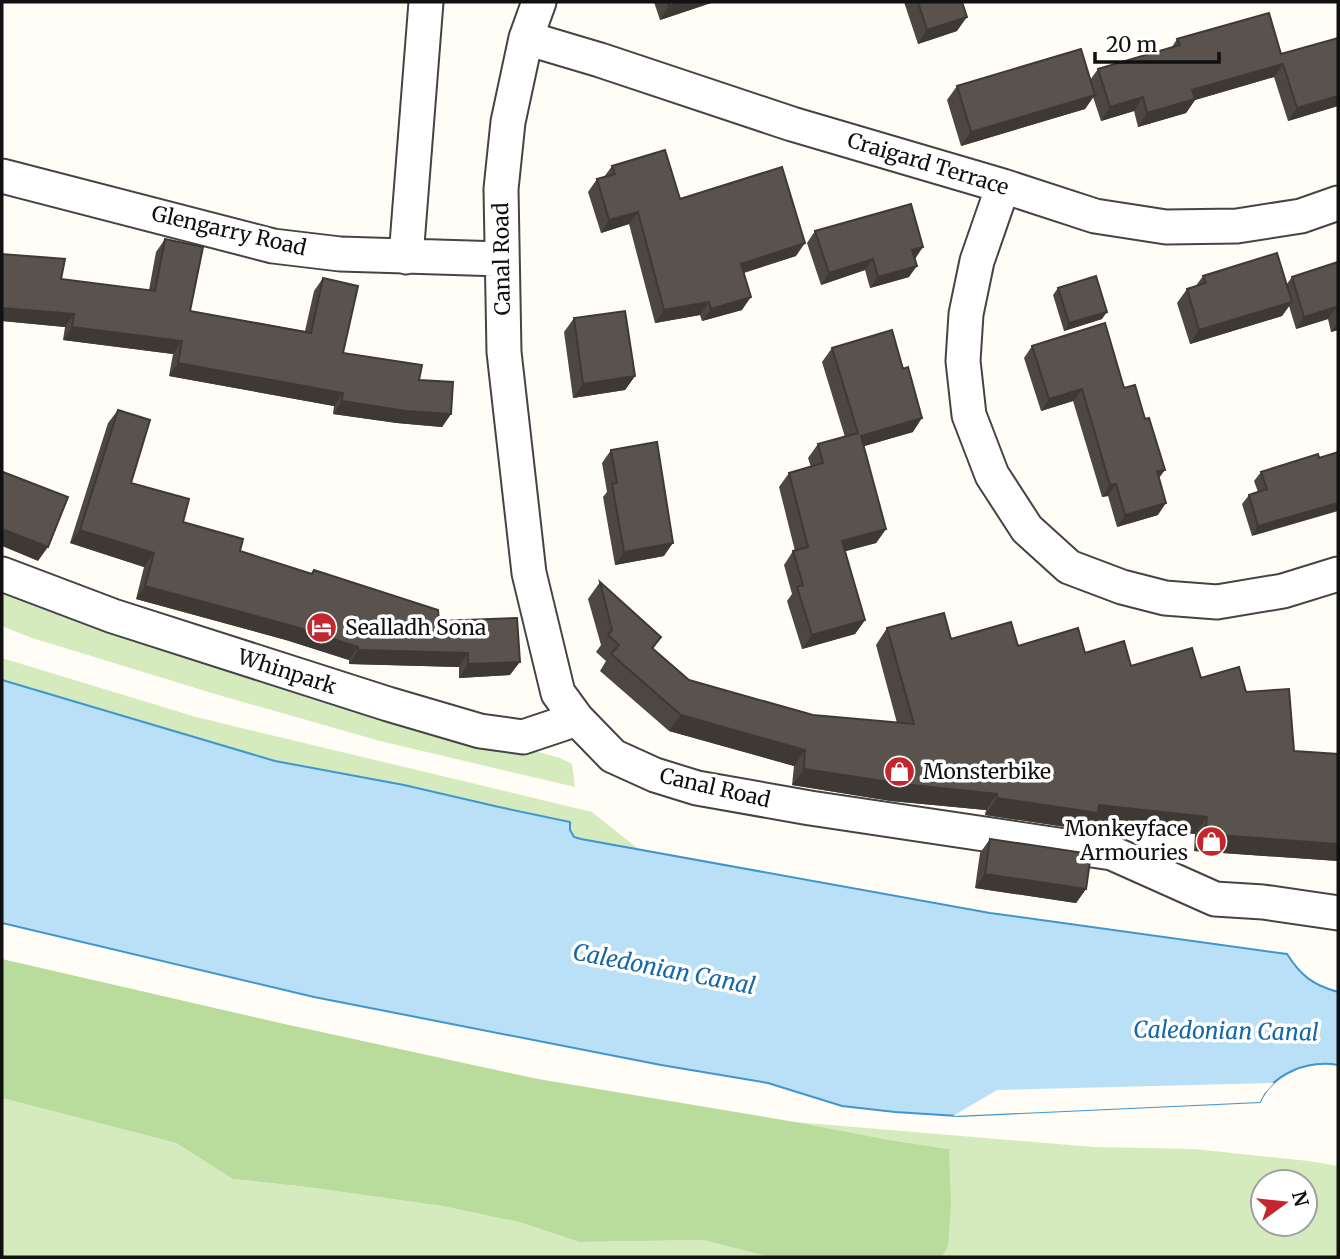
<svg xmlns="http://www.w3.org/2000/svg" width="1340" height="1259" font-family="Merriweather,serif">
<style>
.green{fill:#d5ebbd;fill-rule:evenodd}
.forest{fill:#b9dc9c}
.water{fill:#b9e0f7;stroke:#3f96cf;stroke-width:2}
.pier{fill:#fffdf5}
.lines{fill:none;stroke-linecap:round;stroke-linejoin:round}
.minor-casing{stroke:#444;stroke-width:37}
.minor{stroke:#fff;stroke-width:33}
.wall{fill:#4d4742}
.shaded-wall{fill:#3f3936}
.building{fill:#5a524d;stroke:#3f3936;stroke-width:2}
.labels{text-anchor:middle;stroke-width:7;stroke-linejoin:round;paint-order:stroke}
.street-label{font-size:21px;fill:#111;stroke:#fff}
.poi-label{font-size:21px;fill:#111;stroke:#fff;text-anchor:start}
.water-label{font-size:23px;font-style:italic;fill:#1768a6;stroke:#fff}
</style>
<rect width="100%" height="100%" fill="#fffdf5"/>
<path class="green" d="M2,585L428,721L560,758L572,764L575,787L380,741L215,694L29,637L2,626Z
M2,658L196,717L592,812L641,851L574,837L570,830V822L499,807L404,785L275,761L2,680Z
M2,1098L176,1143L234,1179L307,1187L442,1206L519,1222L579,1242L703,1240L770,1257H2Z
M795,1122L1094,1147L1194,1149L1309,1161L1338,1166V1257H942L948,1247V1149L890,1140ZM1263,1182H1305V1224H1263Z"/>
<path class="forest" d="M2,959L280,1023L538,1079L795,1122L890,1140L949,1149L951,1203L948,1247L942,1257H770L703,1240L579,1242L519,1222L442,1206L307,1187L233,1179L176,1143L2,1098Z"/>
<path class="water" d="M2,680L275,761L404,785L499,807L570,822V830L574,837L581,839L990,913L1287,954C1301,976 1313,985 1338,992V1065C1308,1060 1273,1073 1260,1102L958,1116L895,1112L842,1106L768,1083L661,1065L314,997L2,923Z"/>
<path class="pier" d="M1274,1083L1264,1094L1260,1102L953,1116L997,1090Z"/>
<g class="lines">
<defs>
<path id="minor" d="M539,2L526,38L508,122L501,189L504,352L529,573L558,693L577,719L613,756L655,775L697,788L810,808L1112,853L1215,899L1263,902L1338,913
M526,38L600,60L792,124L1003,186L1095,216L1166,227L1237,226L1301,216L1338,203
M2,176L273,246L340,254L502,259
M1003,186L977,261L966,314L963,361L969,415L992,475L1027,529L1069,567L1122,587L1165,598L1217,602L1283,591L1338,574
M406,257L426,2
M2,574L113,616L388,704L480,731L523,737L577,719"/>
</defs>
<use href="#minor" class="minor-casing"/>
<use href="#minor" class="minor"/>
</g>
<path class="wall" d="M654,2H714L660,20Z
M904,2H962L957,31L918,44Z
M1177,39L1281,54L1338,106L1288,121L1274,77L1195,100L1186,113L1138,127L1134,111L1101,121L1093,97L1085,109L961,146L947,100L957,86L1090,80L1098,69L1172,47Z
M612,166L680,199L796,256L744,273L742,310L702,321L700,315L655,323L629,224L601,233L588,192L597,179L604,177Z
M815,231L915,259L909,277L870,288L865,270L821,285L807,243Z
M165,239L190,311L305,331L314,291L323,278L343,353L419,380L451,414L442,427L397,423L333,414L334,406L169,376L173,354L63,340L65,327L2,321V254L61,279L149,290L156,252Z
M1338,262V330L1331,332L1328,319L1296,329L1289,306L1282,316L1190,344L1177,303L1187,289L1195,287L1203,276L1286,285L1292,277Z
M1058,288L1102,319L1064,331L1053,295Z
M574,318L635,376L625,390L573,398L564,332Z
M1032,346L1124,388L1159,477L1158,515L1117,527L1108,496L1102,497L1073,401L1041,411L1024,358Z
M832,348L913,432L864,446L886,529L876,543L845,551L865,620L855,634L802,649L787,601L792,594L784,565L793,551H795L779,487L789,473L811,467L808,458L818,444L845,437L822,362Z
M118,410L131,483L183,522L240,551L311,574L314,570L439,621L510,675L459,678V667L349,664V660L286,640L136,599L144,567L70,543L108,423Z
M611,450L664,556L615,565L603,497L607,492L602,463Z
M1318,454L1252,536L1242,504L1249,495L1258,492L1254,481L1261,472Z
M600,582L661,637L653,649L689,680L813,715L897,723L876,645L887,628L951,639L1085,653L1131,666L1201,678L1246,692L1294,751L1338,754V861L1194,851L1195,834L1092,822L1086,830L985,815L986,810L891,801L792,785L794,766L669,731L600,671L606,661L596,652L601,645L588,599Z
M990,839L1086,889L1076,903L975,888L980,853Z"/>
<path class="shaded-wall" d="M681,2H714L660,20L669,6Z
M967,17L957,31L918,44L927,30Z
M1283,64L1274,77L1195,100L1186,113L1138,127L1147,113L1192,90Z
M1095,95L1085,109L961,146L971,132Z
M1338,96V106L1288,121L1297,108Z
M1143,97L1134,111L1101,121L1110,107Z
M638,212L629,224L601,233L609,220Z
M805,243L796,256L732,276L741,264Z
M923,247L915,259L912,250Z
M873,259L865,270L821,285L829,273Z
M917,266L909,277L870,288L878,277Z
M751,297L742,310L702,321L711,309Z
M709,302L700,315L655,323L664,310Z
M1292,302L1282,316L1190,344L1199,330Z
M1336,307L1328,319L1296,329L1304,317Z
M2,308L74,314L65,327L2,321Z
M1107,312L1102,319L1064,331L1069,323Z
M1338,323V330L1331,332Z
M72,327L182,341L173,354L63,340Z
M178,363L343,393L334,406L169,376Z
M635,376L625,390L573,398L583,384Z
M1082,389L1073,401L1041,411L1049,399Z
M342,401L451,414L442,427L397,423L333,414Z
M922,418L913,432L851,450L861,436Z
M1165,470L1156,482L1157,471Z
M1116,484L1108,496L1102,497L1110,485Z
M1166,503L1158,515L1117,527L1125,515Z
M1338,503V511L1252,536L1258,526Z
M2,529L48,547L38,561L2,546Z
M886,529L876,543L832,555L842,541Z
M80,530L154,553L144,567L70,543Z
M673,543L664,556L615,565L624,552Z
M145,586L296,627L358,647L349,660L286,640L136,599Z
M865,620L855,634L802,649L812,635Z
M358,650L468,653L459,667L349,664Z
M520,662L510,675L459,678L468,664Z
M681,715L805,750L794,766L669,731Z
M804,769L997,794L986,810L891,801L792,785Z
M997,798L1099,805L1207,817L1195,834L1092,822L1086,830L985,815Z
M1205,834L1338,844V861L1194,851Z
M985,874L1086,889L1076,903L975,888Z"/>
<path class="building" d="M668,2H681L669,6Z
M918,2H962L967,17L927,30Z
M1269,13L1281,54L1338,38V96L1297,108L1283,64L1192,90L1195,99L1147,113L1143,97L1110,107L1098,69L1180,45L1177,39Z
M1081,49L1095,95L971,132L957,86Z
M665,150L680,199L782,167L805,243L741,264L751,297L711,309L709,302L664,310L638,212L609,220L597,179L615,174L612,166Z
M911,204L923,247L912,250L917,266L878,277L873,259L829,273L815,231Z
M165,239L203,247L190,311L311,333L323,278L358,286L343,353L422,365L419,380L453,382L451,414L406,411L342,401L343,393L178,363L182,341L72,327L74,314L2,308V254L65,259L61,279L155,291Z
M1277,253L1292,302L1199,330L1187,289L1206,283L1203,276Z
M1338,262V315L1336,307L1304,317L1292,277Z
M1096,276L1107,312L1069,323L1058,288Z
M625,311L635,376L583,384L574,318Z
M1105,323L1124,388L1135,385L1145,419L1149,418L1165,470L1157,471L1166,503L1125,515L1116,484L1110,485L1082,389L1049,399L1032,346Z
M892,330L903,369L908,367L922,418L861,436L886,529L842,541L865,620L812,635L797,587L803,585L793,551L808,547L789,473L823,463L818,444L858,433L832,348Z
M118,410L150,420L131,483L189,499L183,522L243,539L240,551L312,574L314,570L438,610L439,621L517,618L520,662L468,664V653L358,650V647L296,627L145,586L154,553L80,530Z
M657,442L673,543L624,552L612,484L617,483L611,450Z
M1338,452V503L1258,526L1249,495L1267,489L1261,472L1318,454L1319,458Z
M3,472L68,497L48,547L2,529V476Z
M600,582L661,637L652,648L689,680L813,715L914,724L887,628L944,613L951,639L1011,622L1018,646L1078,628L1085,653L1124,641L1131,666L1192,648L1201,678L1239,667L1246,692L1289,689L1294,751L1338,754V844L1205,834L1207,817L1099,805L1098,813L997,798V794L903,784L804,769L805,750L681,715L611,654L619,645L608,635L612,630Z
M990,839L1091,854L1086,889L985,874Z"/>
<defs>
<symbol id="hotel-disc" viewBox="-11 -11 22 22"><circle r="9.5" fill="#c4262e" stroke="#fff"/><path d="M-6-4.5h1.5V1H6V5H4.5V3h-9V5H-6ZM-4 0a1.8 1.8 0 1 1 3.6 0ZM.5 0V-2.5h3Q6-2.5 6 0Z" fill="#fff"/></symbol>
<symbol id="shop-disc" viewBox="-11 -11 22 22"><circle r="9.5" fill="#c4262e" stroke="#fff"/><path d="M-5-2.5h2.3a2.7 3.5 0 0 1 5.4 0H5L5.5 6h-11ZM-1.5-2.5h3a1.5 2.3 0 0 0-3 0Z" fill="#fff"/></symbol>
</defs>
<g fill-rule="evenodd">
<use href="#hotel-disc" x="304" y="610" width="35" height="35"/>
<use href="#shop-disc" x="882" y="754" width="35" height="35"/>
<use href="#shop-disc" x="1194" y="824" width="35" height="35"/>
</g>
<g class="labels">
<g class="street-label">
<text transform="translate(928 164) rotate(17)" y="7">Craigard Terrace</text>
<text transform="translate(229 231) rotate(13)" y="7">Glengarry Road</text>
<text transform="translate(502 259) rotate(-91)" y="7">Canal Road</text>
<text transform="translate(287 672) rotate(18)" y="7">Whinpark</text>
<text transform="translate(715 788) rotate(13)" y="7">Canal Road</text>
</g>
<g class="poi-label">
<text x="345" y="635">Sealladh Sona</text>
<text x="923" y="779">Monsterbike</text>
<text x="1188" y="836" text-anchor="end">Monkeyface<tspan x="1188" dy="24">Armouries</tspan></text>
</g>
<g class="water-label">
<text transform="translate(664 969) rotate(11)" y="8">Caledonian Canal</text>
<text transform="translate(1226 1031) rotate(1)" y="8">Caledonian Canal</text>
</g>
</g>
<rect width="1340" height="1259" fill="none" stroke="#111111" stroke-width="7"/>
<g transform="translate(1284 1203) rotate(75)"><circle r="33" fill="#ffffff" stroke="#a0a0a0" stroke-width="2"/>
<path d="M0-5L12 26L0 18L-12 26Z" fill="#c4262e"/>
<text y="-10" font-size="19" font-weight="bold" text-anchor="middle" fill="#111111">N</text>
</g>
<path d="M1095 52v10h124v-10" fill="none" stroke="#111111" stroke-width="3.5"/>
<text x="1106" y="52" font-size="21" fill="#111111" stroke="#ffffff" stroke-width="5" paint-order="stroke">20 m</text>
</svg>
